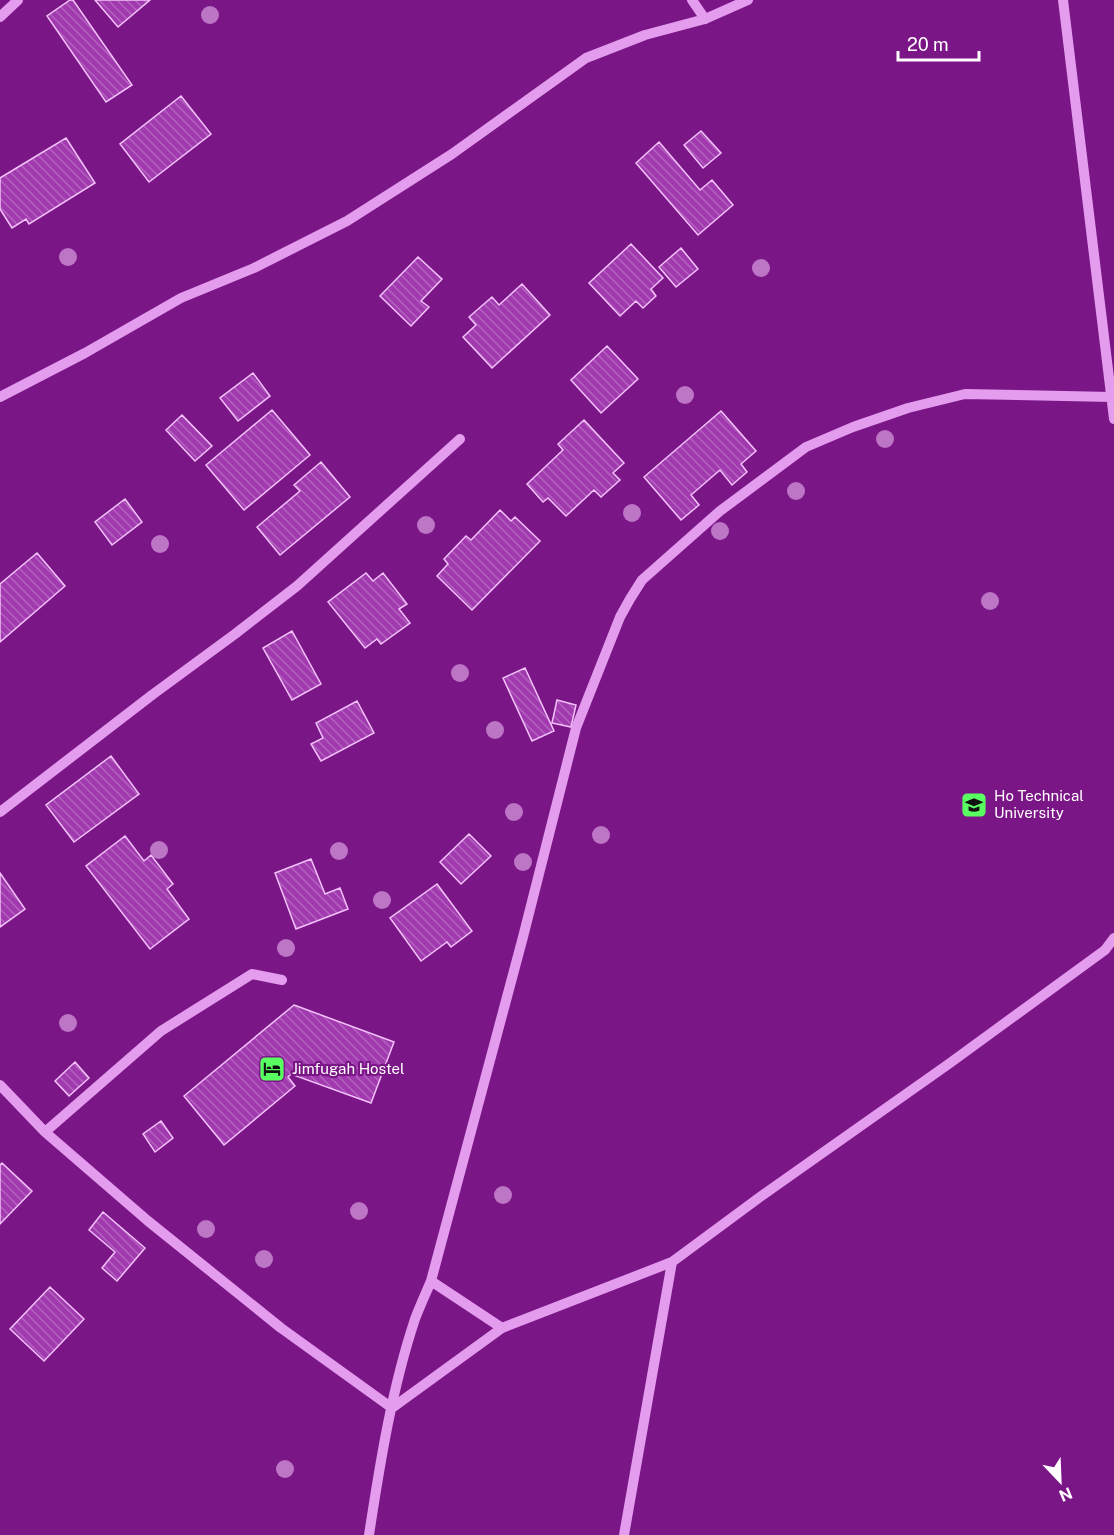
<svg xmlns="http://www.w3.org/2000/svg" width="1114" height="1535" font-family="'Public Sans',sans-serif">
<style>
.building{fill:url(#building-back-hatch);stroke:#f3c2fa;stroke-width:1.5}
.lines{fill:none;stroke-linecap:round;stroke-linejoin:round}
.minor{stroke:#e49cee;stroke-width:10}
.tree{fill:#bd75c6}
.labels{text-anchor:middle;stroke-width:4.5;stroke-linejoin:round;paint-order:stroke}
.poi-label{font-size:15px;fill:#fff;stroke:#7b1687;text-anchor:start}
</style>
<defs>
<pattern id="building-back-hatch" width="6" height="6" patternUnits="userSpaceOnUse" patternTransform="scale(1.5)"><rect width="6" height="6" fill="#a13aaf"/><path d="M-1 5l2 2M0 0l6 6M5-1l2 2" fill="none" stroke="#b461bf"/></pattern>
</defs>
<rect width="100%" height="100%" fill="#7b1687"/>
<path class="building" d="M70,0H73L132,85L106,102L47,16Z
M95,0H150L118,27Z
M181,96L211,134L149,182L120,144Z
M701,131L721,153L703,168L684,145Z
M66,138L95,183L29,224L26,219L12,228L0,209V178Z
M659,142L700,190L712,180L733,205L698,235L636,163Z
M631,244L663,278L651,289L656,296L643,308L636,301L620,316L589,283Z
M681,248L698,269L676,287L659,267Z
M418,257L442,279L421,301L429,307L411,326L380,296Z
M522,284L550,315L492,368L463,337L476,325L469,317L492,297L499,305Z
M607,346L638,379L601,413L571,380Z
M253,373L270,396L238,421L220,398Z
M272,410L310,455L244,510L206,465Z
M721,411L756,451L741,464L747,472L732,485L720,470L691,495L699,505L681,520L644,477Z
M182,415L212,446L195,461L166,430Z
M584,420L624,463L613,473L620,480L601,497L594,490L566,516L548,498L543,502L527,484L563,450L558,444Z
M321,462L350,497L280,555L257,527L300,491L294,485Z
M125,499L142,522L112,545L95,522Z
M500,510L511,521L515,517L540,541L472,610L437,576L448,564L444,559L466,536L471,540Z
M37,553L65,586L0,642V584Z
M366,573L373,581L383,573L407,604L399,609L410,623L381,644L377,639L365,648L328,602Z
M292,631L321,684L292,700L263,648Z
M525,668L554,731L532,741L503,678Z
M557,700L576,705L571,727L552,723Z
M357,701L374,733L321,761L311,744L323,738L316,723Z
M111,756L139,794L74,842L46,805Z
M469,834L491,856L461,884L440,862Z
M125,836L144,861L151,855L173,884L167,889L189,919L150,949L86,866Z
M311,859L325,894L340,888L348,909L296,929L275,873Z
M0,873L25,909L0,927Z
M437,884L472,931L451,947L447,942L421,961L390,918Z
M294,1005L394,1042L371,1103L291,1074L288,1077L295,1086L224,1145L184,1096Z
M75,1062L89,1078L69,1096L55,1081Z
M161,1121L173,1138L155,1152L143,1134Z
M2,1163L32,1191L0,1224V1165Z
M103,1212L145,1248L117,1281L102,1268L115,1252L89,1230Z
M50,1287L84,1319L44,1361L10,1329Z"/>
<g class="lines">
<path class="minor" d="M692,0L705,19
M1063,0L1114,419
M0,17L18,0
M0,397L85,353L181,298L254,268L347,221L452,154L586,58L645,35L705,19L748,0
M0,812L152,695L235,634L297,586L460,439
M0,1085L45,1132L148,1221L281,1328L392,1408
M45,1132L161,1031L252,974L282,980
M431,1281L502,1328
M392,1408L502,1328L672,1262
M369,1535C380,1463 392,1388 415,1319C420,1306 426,1293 431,1281L523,937L576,728L620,617L630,599L642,580L720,511L806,447L853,427L908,408L965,394L1112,397
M624,1535L672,1262L760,1197L950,1063L1105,950L1114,938"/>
</g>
<g class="tree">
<circle cx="210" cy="15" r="9"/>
<circle cx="68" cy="257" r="9"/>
<circle cx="761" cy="268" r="9"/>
<circle cx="685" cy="395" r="9"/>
<circle cx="885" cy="439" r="9"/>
<circle cx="796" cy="491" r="9"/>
<circle cx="632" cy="513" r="9"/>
<circle cx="426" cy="525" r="9"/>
<circle cx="720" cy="531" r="9"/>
<circle cx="160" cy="544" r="9"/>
<circle cx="990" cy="601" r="9"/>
<circle cx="460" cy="673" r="9"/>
<circle cx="495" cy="730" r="9"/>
<circle cx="514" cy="812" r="9"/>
<circle cx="601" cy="835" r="9"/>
<circle cx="159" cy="850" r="9"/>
<circle cx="339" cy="851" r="9"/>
<circle cx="523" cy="862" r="9"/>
<circle cx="382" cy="900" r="9"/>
<circle cx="286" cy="948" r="9"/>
<circle cx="68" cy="1023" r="9"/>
<circle cx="503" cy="1195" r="9"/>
<circle cx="359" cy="1211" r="9"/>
<circle cx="206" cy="1229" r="9"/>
<circle cx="264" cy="1259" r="9"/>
<circle cx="285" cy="1469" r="9"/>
</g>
<defs>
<symbol id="school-square" viewBox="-11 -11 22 22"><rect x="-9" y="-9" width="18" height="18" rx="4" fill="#59ff60" stroke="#7b1687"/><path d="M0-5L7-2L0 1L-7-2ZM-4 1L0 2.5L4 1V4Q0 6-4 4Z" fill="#111"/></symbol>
<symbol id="hotel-square" viewBox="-11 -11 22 22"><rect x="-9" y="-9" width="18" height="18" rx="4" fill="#59ff60" stroke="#7b1687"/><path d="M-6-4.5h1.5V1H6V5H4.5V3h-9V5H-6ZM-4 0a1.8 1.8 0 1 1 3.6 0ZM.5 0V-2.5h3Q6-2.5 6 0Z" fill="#111"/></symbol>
</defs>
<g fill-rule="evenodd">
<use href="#school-square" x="959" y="790" width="30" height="30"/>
<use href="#hotel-square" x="257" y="1054" width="30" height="30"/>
</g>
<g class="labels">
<g class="poi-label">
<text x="994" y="801">Ho Technical<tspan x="994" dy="17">University</tspan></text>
<text x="292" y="1074">Jimfugah Hostel</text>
</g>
</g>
<g transform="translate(1060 1481) rotate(157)" stroke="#7b1687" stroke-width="4.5" paint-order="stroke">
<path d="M0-4.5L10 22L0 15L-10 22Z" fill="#ffffff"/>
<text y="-9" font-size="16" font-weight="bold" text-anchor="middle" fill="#ffffff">N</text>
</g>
<path d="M898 51v9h81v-9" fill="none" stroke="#ffffff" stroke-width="3"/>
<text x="907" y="51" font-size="18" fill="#ffffff" stroke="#7b1687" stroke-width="4.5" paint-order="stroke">20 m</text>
</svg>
